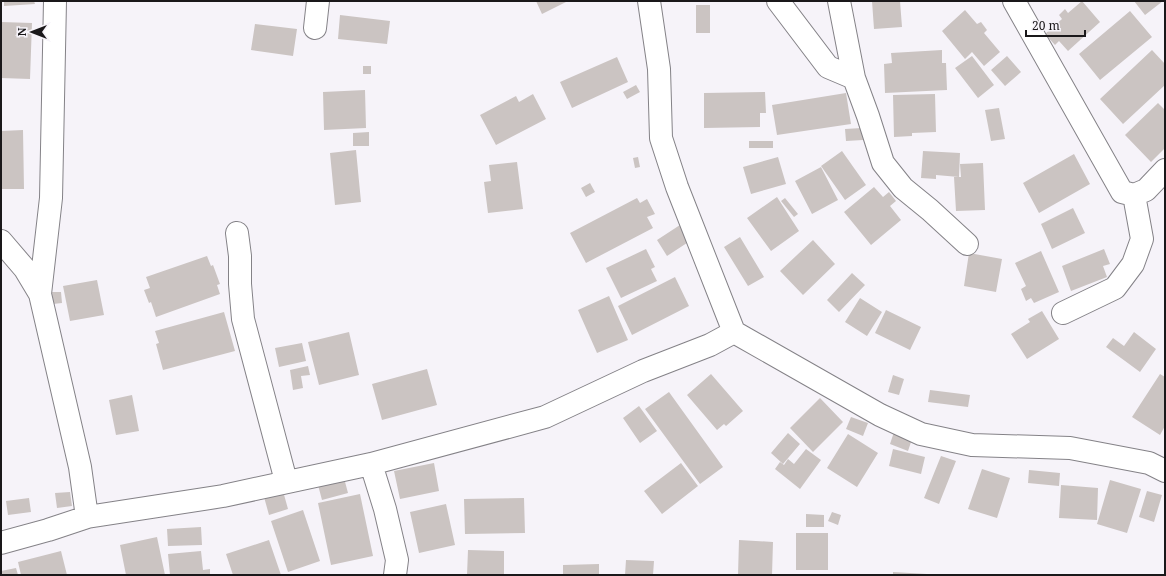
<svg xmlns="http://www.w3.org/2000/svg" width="1166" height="576" font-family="'Noto Serif',serif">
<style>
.building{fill:#cbc4c2}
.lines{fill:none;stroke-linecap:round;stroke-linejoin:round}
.minor-casing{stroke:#848287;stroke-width:24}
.minor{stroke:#fff;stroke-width:22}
</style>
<rect width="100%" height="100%" fill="#f6f3f9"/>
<path class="building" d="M4,1H34L35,4L4,6Z
M536,1H568L542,14Z
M872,1H900L902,27L874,29Z
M1082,1L1100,22L1068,51L1059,41L1055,45L1045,34L1062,19L1059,15L1065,9L1068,13Z
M1134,1H1163L1145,15Z
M696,5H710V33H696Z
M965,10L977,24L981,22L987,30L984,33L1000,52L984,66L972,52L965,59L942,31Z
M1130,11L1152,37L1100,80L1079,54Z
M340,15L390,21L387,44L338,39Z
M1,22L32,23L30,79L1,78Z
M255,24L297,29L293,56L251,50Z
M942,50V63H946L947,90L885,93L884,64L892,63L891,53Z
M1152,50L1165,64V85L1123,124L1100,99Z
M972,56L994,85L978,98L955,68Z
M1007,56L1021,72L1005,86L991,70Z
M617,57L628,82L572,108L560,82Z
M363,66H371V74H363Z
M636,85L640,92L627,99L623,92Z
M365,90L366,128L324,130L323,92Z
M765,92L766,113H760V127L704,128V93Z
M846,93L851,124L777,135L772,105Z
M533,94L546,119L496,145L480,115L516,96L519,102Z
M935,94L936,132L912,133V136L894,137L893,95Z
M1158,103L1165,110V148L1151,162L1125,135Z
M999,108L1005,139L991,141L985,110Z
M862,128L863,140L846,141L845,129Z
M23,130L24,189H1V131Z
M369,132V146H353V133Z
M749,141H773V148H749Z
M356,150L361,202L335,205L330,153Z
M842,151L866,185L845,200L821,166Z
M923,151L960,153L959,177L936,175V179L921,178Z
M1074,154L1090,184L1039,213L1023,183Z
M638,157L640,167L635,168L633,158Z
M778,157L786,184L751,194L743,167Z
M517,162L523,209L488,213L484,182L491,181L489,165Z
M983,163L985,210L956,211L954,177H961L960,164Z
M821,167L838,200L812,214L795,181Z
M590,183L595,192L586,197L581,188Z
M874,187L883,197L889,192L896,201L890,206L901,220L871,245L844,212Z
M777,197L799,231L771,251L747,218Z
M637,198L640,203L647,199L655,214L647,217L653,228L586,263L570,233Z
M785,198L798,214L794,217L781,201Z
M1073,208L1085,233L1052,249L1041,224Z
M680,225L690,241L667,256L657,240Z
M740,237L764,277L748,286L724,247Z
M813,240L835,264L803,295L780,271Z
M646,249L655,267L651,269L657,281L621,298L606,268Z
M1104,249L1110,264L1103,266L1107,277L1071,291L1062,266Z
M1041,251L1059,292L1034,303L1031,298L1026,301L1021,289L1026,286L1015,263Z
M969,253L1002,259L996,292L964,286Z
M207,256L211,266L213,265L220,284L217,285L220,294L156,317L151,302L149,303L144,290L150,288L146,277Z
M852,273L865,285L839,312L827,300Z
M675,277L689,306L632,335L618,306Z
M97,280L104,315L70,321L63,286Z
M52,292H61L62,303L53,304Z
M609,296L628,340L597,353L578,310Z
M860,298L882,312L867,336L845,322Z
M886,310L921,327L910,350L875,333Z
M1042,311L1059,339L1027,359L1011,334L1030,322L1028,319Z
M224,312L235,351L163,370L156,344L159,343L155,331Z
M349,332L359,375L319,385L308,342Z
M1134,332L1156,349L1140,372L1106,347L1113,338L1124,346Z
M302,343L306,361L279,367L275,348Z
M308,366L310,375L301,376L303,388L293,390L290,370Z
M427,369L437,405L382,420L372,384Z
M711,374L743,411L726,426L724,424L717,430L687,395Z
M1160,374L1165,377V426L1160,435L1132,417Z
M893,375L904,379L899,395L888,392Z
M930,390L970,395L968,407L928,402Z
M669,392L723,467L700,484L645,409Z
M132,395L139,431L116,435L109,400Z
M820,398L843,422L813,452L790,428Z
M639,406L657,431L640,443L623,418Z
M851,417L868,423L863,436L846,429Z
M894,432L912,439L908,451L890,444Z
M788,433L800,444L783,464L771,453Z
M848,434L878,453L857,487L827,468Z
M806,449L821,460L800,489L775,469L780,462L784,465L788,459L794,464Z
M893,449L925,457L921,474L889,466Z
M941,456L956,461L939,504L924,498Z
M434,463L439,491L400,499L394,471Z
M681,463L698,486L662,514L644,491Z
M982,469L1010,478L997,518L968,509Z
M1029,470L1060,473L1059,486L1028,483Z
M344,478L348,493L322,500L318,485Z
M1110,480L1141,489L1127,533L1097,524Z
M1061,485L1098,488L1097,520L1059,518Z
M283,491L288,509L269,515L264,497Z
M1147,491L1162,495L1154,522L1139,517Z
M70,492L72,506L57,508L55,493Z
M360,494L373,556L331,565L318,503Z
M29,498L31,512L8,515L6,501Z
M524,498L525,533L465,534L464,499Z
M446,504L455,545L419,553L410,512Z
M303,510L320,561L288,572L271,521Z
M832,512L841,515L838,525L828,521Z
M806,514L824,515V527H806Z
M201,527L202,545L168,546L167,529Z
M796,533H828V570H796Z
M157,537L165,575H126L120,545Z
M269,540L281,575H233L226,554Z
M739,540L773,542L772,575H738Z
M468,550L504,551V575H467Z
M61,551L67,575H21L18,562Z
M201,551L203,570L210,569V575H170L168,554Z
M626,560L654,561L653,575H625Z
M599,564V575H563V565Z
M16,568L18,575H2L1,571Z
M893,572L927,574V575H893Z"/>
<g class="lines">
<defs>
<path id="minor" d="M649,1L659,69L661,138L677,187L734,332L880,415L921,434L972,445L1070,448L1149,463L1165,471
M778,1L828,67L854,78L839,1
M1014,1L1122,192L1134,195L1146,190L1165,170
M315,28L318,1
M854,78L868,116L883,163L903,188L930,210L967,244
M237,233L240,256V284L243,319L286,481
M1,241L25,269L40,294L80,467L87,517
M40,294L51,198L55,1
M1063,313L1115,288L1133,264L1142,239L1134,195
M371,464L385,509L397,560L395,575
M1,543L48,530L87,517L223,496L371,464L545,417L643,371L710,345L734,332"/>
</defs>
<use href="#minor" class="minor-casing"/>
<use href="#minor" class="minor"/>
</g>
<rect width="1166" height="576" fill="none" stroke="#1a181a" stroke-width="4"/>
<g transform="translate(32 32) rotate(270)" stroke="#f6f3f9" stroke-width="3" paint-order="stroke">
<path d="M0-3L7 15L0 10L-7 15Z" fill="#1a181a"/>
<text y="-6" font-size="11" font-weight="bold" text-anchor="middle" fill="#1a181a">N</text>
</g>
<path d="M1026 30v6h59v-6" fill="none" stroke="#1a181a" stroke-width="2"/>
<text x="1032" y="30" font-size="12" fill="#1a181a" stroke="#f6f3f9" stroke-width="3" paint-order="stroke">20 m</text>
</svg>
